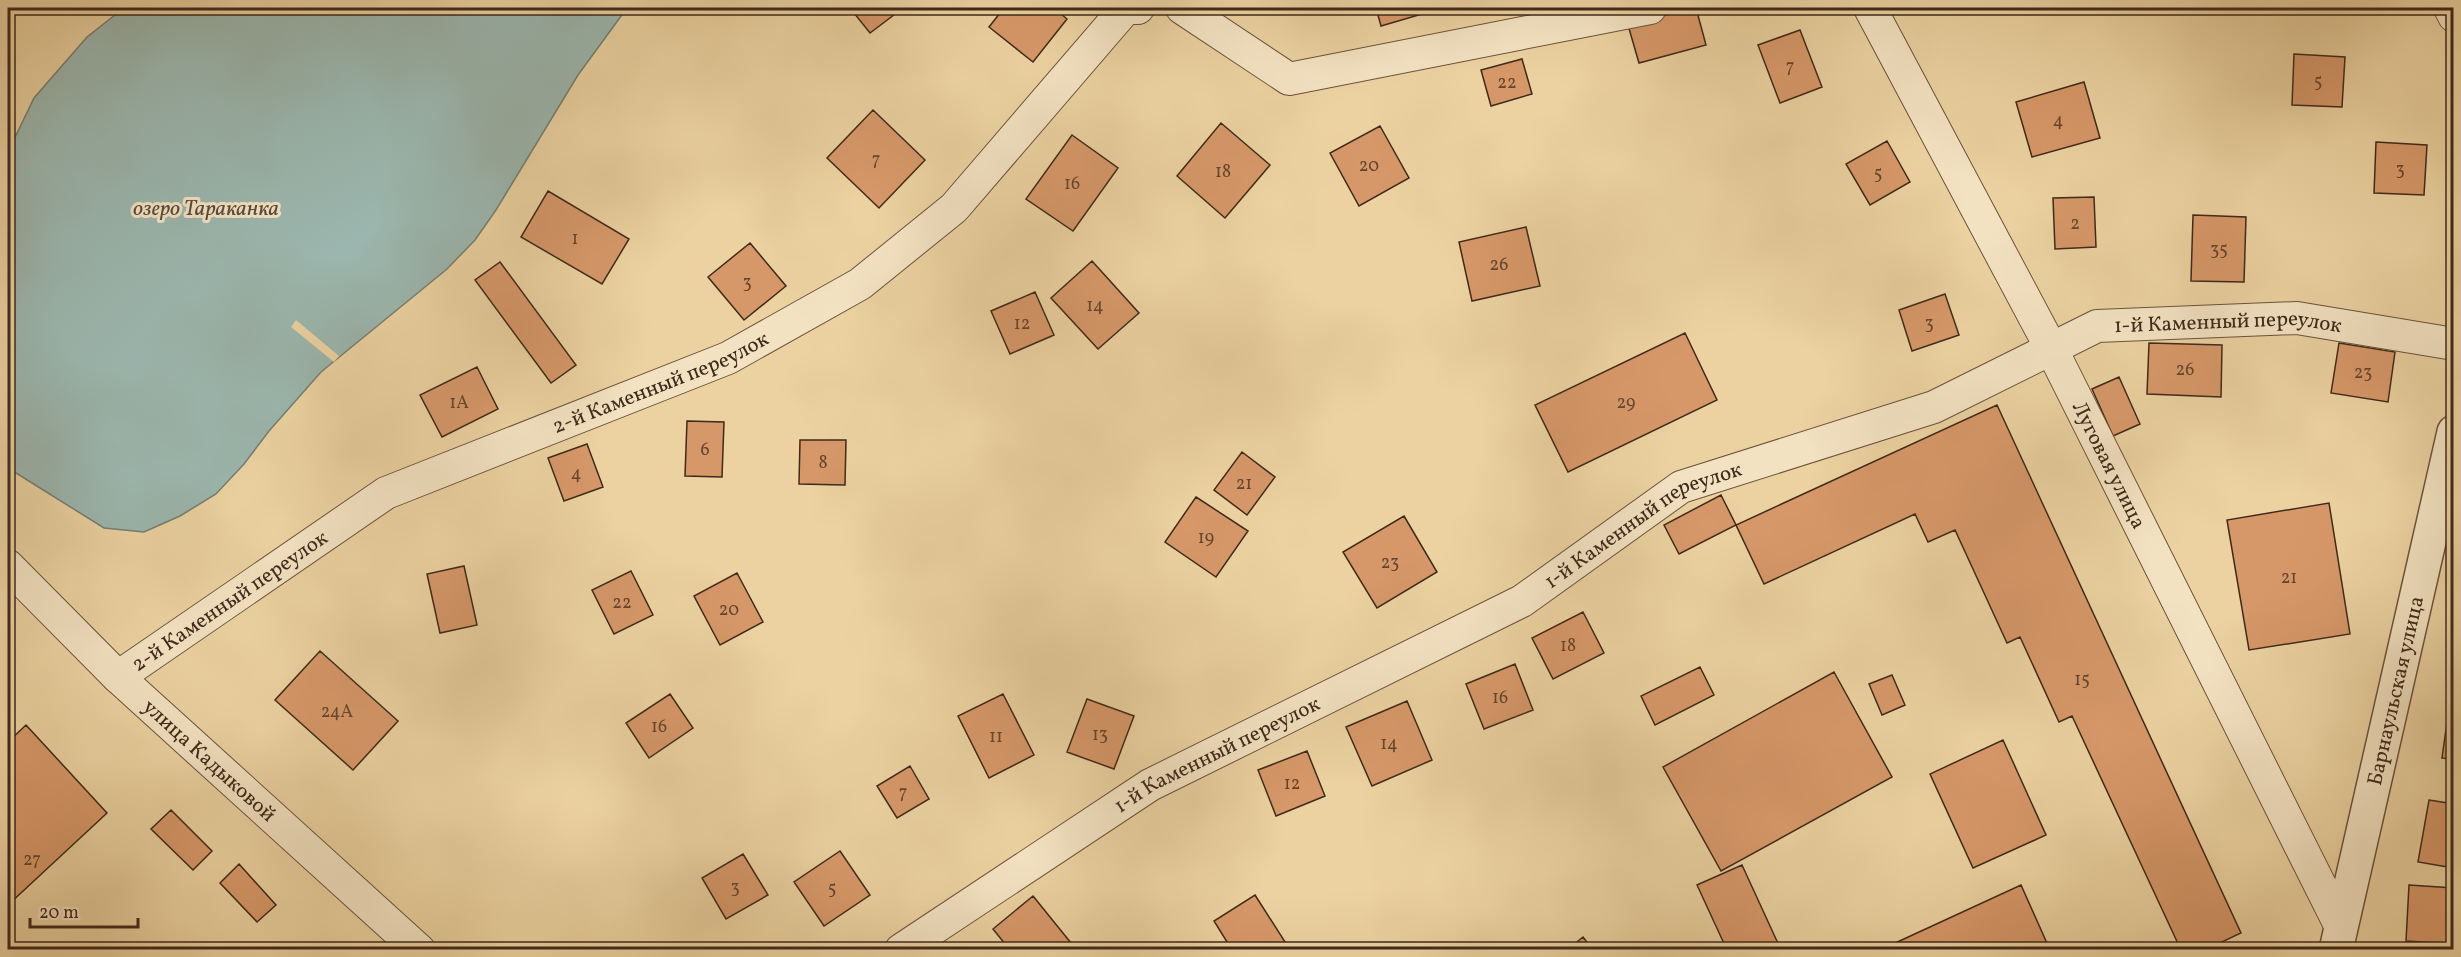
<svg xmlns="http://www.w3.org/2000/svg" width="2461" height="957" font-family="Vollkorn,serif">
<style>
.water{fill:#9bb6ae;stroke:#767e73;stroke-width:1.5}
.pier{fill:#ecd2a1}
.building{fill:#d79869;stroke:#3f291b;stroke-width:1.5}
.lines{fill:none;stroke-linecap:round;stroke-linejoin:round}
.minor-casing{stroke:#6a533c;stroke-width:34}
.tertiary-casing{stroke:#6a533c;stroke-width:36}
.minor{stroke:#f3e2c2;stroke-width:32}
.tertiary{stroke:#f3e2c2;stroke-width:33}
.labels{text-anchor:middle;stroke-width:6;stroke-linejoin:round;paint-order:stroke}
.number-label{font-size:18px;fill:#65452e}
.street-label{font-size:21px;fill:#3f291b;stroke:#f3e2c2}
.water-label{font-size:22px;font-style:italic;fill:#564c40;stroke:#f3e2c2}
</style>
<rect width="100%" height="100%" fill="#ecd2a1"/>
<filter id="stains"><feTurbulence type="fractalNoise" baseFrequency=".00333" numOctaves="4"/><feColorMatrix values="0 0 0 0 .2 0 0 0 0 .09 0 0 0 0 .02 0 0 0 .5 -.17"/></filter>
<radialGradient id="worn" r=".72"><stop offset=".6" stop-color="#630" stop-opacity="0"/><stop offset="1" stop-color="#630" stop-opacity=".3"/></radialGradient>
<path class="water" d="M124,8H627L578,75L496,210L475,240L447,269L321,372L269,431L244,464L216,494L180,516L144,532L104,528L8,468V152L34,98L87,37Z"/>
<path class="pier" d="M296,320L339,356L334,362L291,327Z"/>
<path class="building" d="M850,8H903L870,33Z
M1004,8H1054L1067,19L1033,62L989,27Z
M1376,8H1420L1422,14L1381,26Z
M1691,8H1696L1706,45L1639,63L1628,25Z
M2341,8H2377L2342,13Z
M1800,30L1822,87L1780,103L1758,45Z
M2294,54L2345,57L2342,107L2292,105Z
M1522,59L1532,94L1491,106L1481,70Z
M2084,82L2100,138L2032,157L2016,102Z
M873,110L925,160L879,208L827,158Z
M1221,123L1270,165L1225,218L1177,176Z
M1380,126L1409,178L1359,206L1330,153Z
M1072,135L1118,168L1073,231L1026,199Z
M1887,141L1910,182L1870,205L1846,164Z
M2376,142L2427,145L2424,195L2374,193Z
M548,191L629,239L602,284L521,237Z
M2094,197L2096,247L2055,249L2053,198Z
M2193,215L2246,217L2244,282L2191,281Z
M1526,227L1540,286L1472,301L1459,242Z
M750,243L786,286L744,320L708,277Z
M1092,261L1139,313L1098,349L1051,298Z
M500,262L576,365L551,383L475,280Z
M1035,292L1054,335L1010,354L991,311Z
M1945,294L1959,335L1912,351L1899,310Z
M1685,333L1717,400L1568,472L1535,405Z
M2149,343L2222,345L2221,397L2147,394Z
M2339,343L2395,352L2388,402L2331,393Z
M477,367L498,409L442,437L420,395Z
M2119,377L2140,424L2113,436L2092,389Z
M1997,405L2241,933L2205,950H2181L2072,716L2059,722L2020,637L2007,643L1955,530L1928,542L1915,514L1764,584L1736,525Z
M687,421L724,422L722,477L685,476Z
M800,440H846L845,485L799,484Z
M587,444L603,487L564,501L548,458Z
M1242,452L1275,477L1247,515L1214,490Z
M1721,495L1736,525L1679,554L1664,525Z
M1196,497L1248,531L1216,577L1165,542Z
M2329,503L2350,634L2249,650L2227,520Z
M1404,516L1437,572L1377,608L1343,552Z
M464,566L477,625L440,633L427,574Z
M631,571L653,615L614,634L592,590Z
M737,573L763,622L720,645L694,596Z
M1583,612L1604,653L1553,679L1532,638Z
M320,651L398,721L353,770L275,700Z
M1515,664L1533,710L1484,729L1466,684Z
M1700,667L1714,695L1655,725L1641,696Z
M1834,672L1892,777L1721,871L1663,767Z
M1892,675L1905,705L1882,715L1869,684Z
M670,694L693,728L649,758L626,723Z
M1003,694L1034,755L989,778L958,716Z
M1087,699L1134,716L1114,769L1067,752Z
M2450,700H2454V759L2442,758Z
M1407,701L1432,760L1372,786L1346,727Z
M26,725L107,813L8,905V742Z
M2003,740L2046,835L1973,868L1930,774Z
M1307,751L1325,796L1276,816L1258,770Z
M910,766L929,799L897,818L877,786Z
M2429,800L2454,804V868L2418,862Z
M171,810L212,851L193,870L151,829Z
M840,851L870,895L824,926L794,882Z
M743,854L768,895L726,919L702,878Z
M239,864L276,905L257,922L220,883Z
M1742,865L1781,950H1727L1697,885Z
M2021,885L2050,950H1880Z
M2409,885L2454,888V944L2406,941Z
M1255,895L1287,945L1279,950H1232L1214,921Z
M1033,896L1071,943L1063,950H1010L993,929Z
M1583,937L1593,950H1567Z"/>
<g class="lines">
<defs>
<g id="minor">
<path d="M1182,8L1289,79L1650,8"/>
<path id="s1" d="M1870,8L2052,350L2341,927"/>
<path d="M2450,8L2454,16"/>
<path id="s2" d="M8,566L118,677L419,950"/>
<path id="s3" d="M118,677L386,493L728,358L860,284L954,208L1126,8H1138"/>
<path id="s4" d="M901,950L1150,785L1522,601L1681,487L1934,407L2097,326L2297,318L2454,344"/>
</g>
<g id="tertiary">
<path id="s5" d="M2336,950L2454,432"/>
</g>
</defs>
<use href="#minor" class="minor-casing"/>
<use href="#tertiary" class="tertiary-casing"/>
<use href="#minor" class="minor"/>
<use href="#tertiary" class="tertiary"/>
</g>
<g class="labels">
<g class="number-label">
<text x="1790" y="72">7</text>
<text x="2318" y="87">5</text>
<text x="1507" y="88">22</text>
<text x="2058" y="126">4</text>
<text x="876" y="165">7</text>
<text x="1369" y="171">20</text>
<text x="2400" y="175">3</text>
<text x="1223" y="177">18</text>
<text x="1878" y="179">5</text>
<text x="1072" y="189">16</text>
<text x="2075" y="229">2</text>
<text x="575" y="244">1</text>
<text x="2219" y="255">35</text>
<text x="1499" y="270">26</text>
<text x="747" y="288">3</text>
<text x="1095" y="311">14</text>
<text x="1022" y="329">12</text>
<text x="1929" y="329">3</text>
<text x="2185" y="375">26</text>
<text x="2363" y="378">23</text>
<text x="459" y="408">1А</text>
<text x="1626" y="408">29</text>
<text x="705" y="455">6</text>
<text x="823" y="468">8</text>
<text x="576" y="479">4</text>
<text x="1244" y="489">21</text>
<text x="1206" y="543">19</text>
<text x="1390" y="568">23</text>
<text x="2289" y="583">21</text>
<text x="622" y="608">22</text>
<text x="729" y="615">20</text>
<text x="1568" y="651">18</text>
<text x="2082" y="685">15</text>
<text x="1500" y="703">16</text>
<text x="337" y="717">24А</text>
<text x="659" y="732">16</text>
<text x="1100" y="740">13</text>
<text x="996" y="742">11</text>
<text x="1389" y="749">14</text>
<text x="1292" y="789">12</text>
<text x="903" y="798">7</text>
<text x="32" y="865">27</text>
<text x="735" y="893">3</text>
<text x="832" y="894">5</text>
</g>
<g class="street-label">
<text dy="7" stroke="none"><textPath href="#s4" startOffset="1488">1-й Каменный переулок</textPath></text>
<text dy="7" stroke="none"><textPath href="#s3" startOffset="621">2-й Каменный переулок</textPath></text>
<text dy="7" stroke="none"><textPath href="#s1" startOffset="516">Луговая улица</textPath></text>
<text dy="7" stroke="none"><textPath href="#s4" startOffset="858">1-й Каменный переулок</textPath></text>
<text dy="7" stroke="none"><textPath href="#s3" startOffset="135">2-й Каменный переулок</textPath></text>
<text dy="7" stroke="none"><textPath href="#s5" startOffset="266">Барнаульская улица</textPath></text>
<text dy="7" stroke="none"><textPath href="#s4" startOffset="372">1-й Каменный переулок</textPath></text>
<text dy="7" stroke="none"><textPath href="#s2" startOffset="280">улица Кадыковой</textPath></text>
</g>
<g class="water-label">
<text x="206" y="215">озеро Тараканка</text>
</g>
</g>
<rect width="2461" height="957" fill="none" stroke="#ecd2a1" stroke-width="30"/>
<rect x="9" y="9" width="2443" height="939" fill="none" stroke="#3f291b" stroke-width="3"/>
<rect x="15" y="15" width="2431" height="927" fill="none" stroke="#3f291b" stroke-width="1.5"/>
<path d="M30 918v9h108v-9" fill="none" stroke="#3f291b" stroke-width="3"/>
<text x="39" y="918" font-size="18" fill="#3f291b" stroke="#f3e2c2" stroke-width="4.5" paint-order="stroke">20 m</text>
<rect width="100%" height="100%" filter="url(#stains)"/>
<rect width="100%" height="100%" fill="url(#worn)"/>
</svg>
